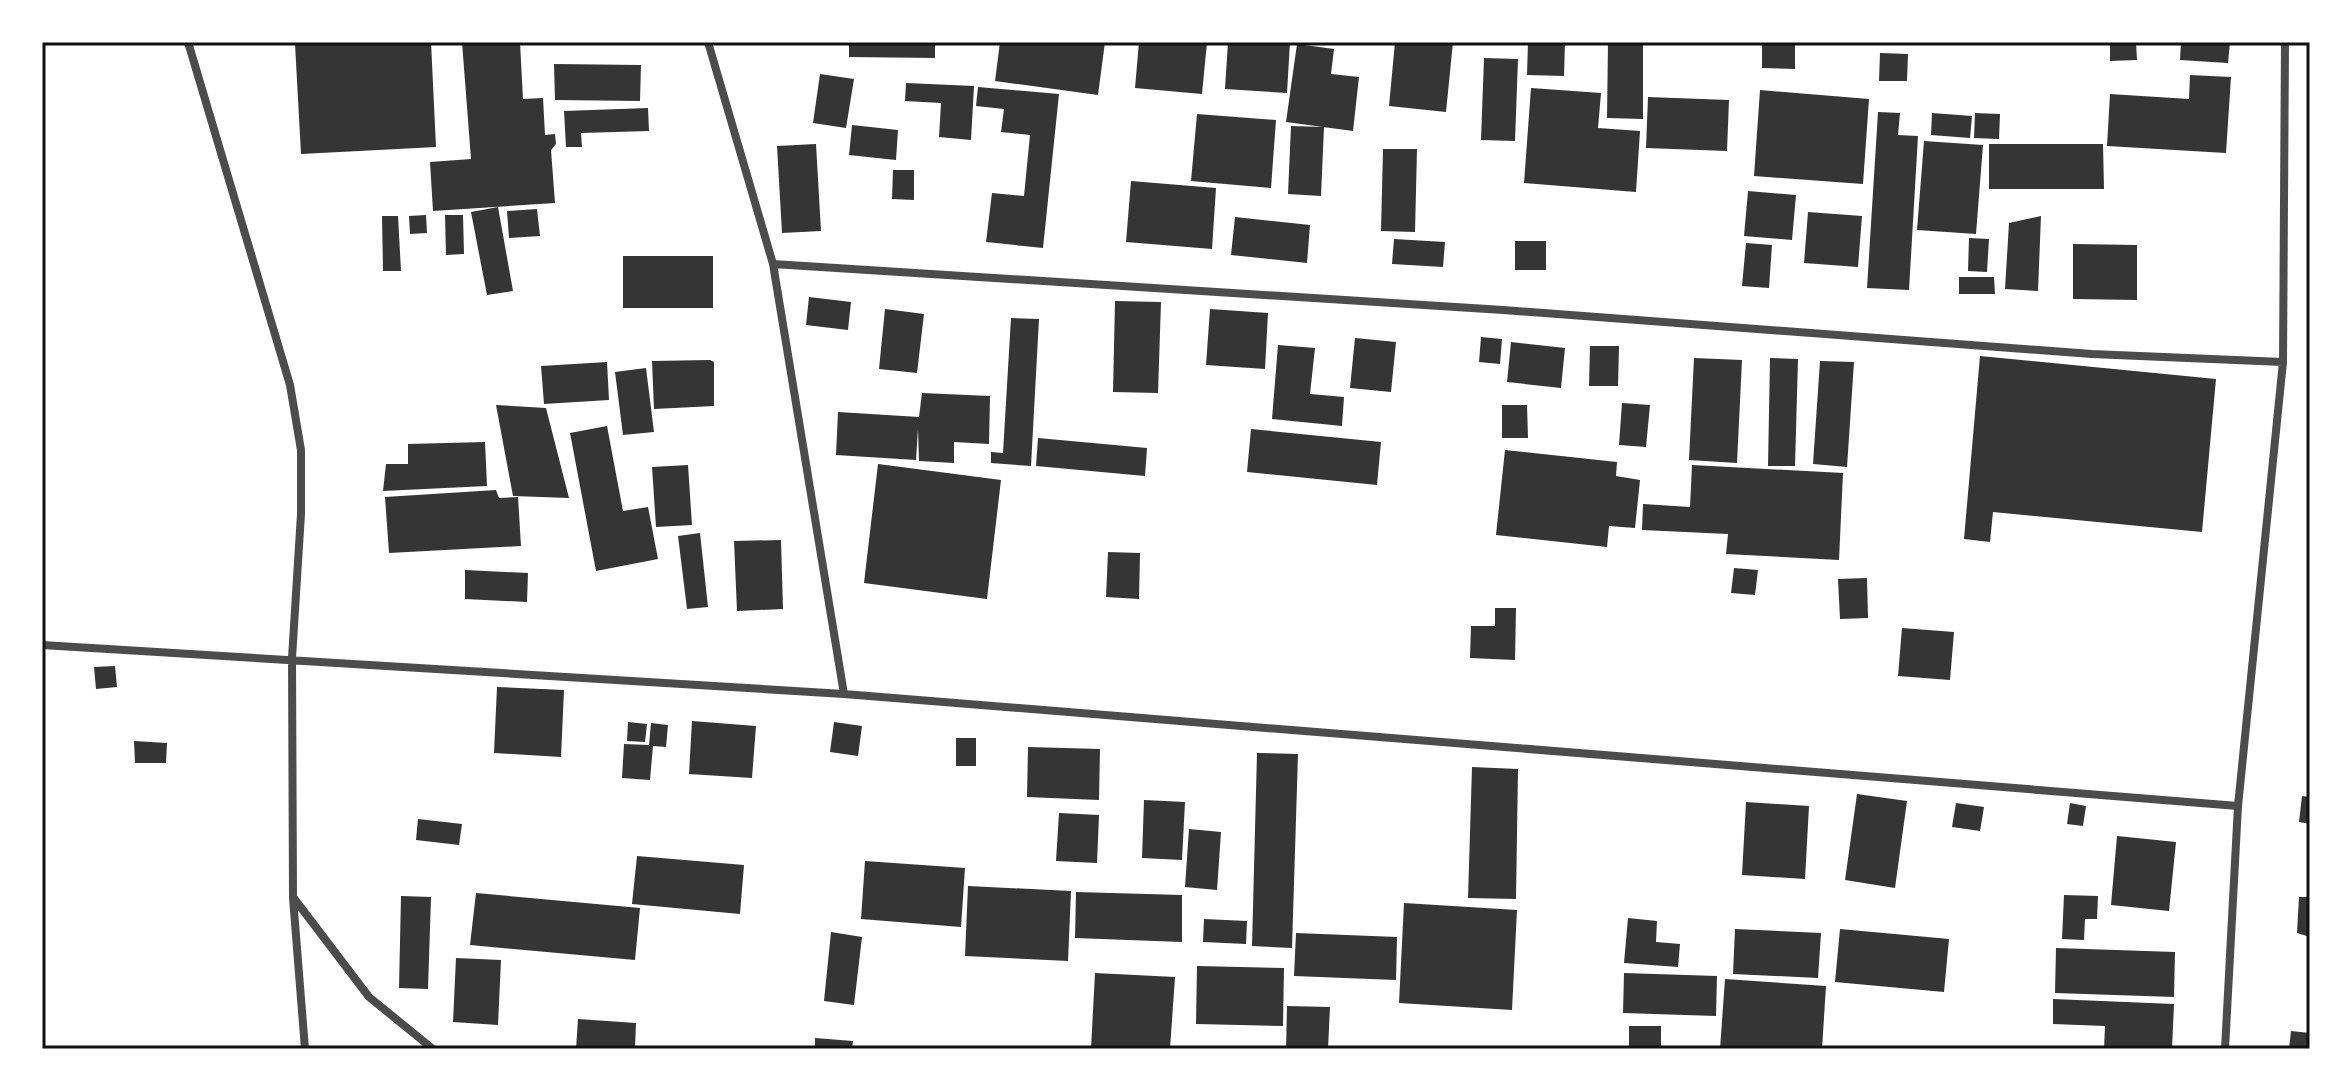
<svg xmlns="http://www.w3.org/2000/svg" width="2352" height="1091" font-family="'Fira Sans Condensed',sans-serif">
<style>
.building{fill:#353535}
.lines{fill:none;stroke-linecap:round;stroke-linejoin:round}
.minor{stroke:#4c4c4c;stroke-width:8}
.neatline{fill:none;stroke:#111;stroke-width:3}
</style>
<rect width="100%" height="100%" fill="#fff"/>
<path class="building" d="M347,42H431L436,147L301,154L295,44Z
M462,42H520L523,99L543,98L545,135L555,134L556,144L551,150L555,203L433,211L430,162L471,159Z
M849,42H935V58L849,57Z
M1000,42H1105L1098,95L995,81Z
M1139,42H1207L1202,94L1135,88Z
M1228,42H1290L1287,93L1225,89Z
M1395,42H1453L1446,112L1389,106Z
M1528,42H1565L1564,76L1527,75Z
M1608,42H1643V119L1607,118Z
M1762,42H1795V69L1762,68Z
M2110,42H2136L2137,60L2110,61Z
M2181,42H2230L2228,63L2180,60Z
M1297,44L1334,49L1331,74L1359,77L1353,131L1286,122Z
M1880,53L1908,54L1907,81H1879Z
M1484,58L1518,59L1515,141L1481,140Z
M554,64L641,65L640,101L555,100Z
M820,74L854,79L846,128L813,123Z
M2190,75L2231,77L2226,153L2107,146L2110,94L2189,99Z
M906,83L974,86L971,140L939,137L941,103L905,101Z
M978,87L1059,94L1043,248L986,242L992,193L1024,196L1030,135L1001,132L1004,109L976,106Z
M1531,88L1601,93L1598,128L1640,131L1636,192L1524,183Z
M1760,90L1869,99L1863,184L1754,176Z
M1648,97L1729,100L1727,151L1646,148Z
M648,108L649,131L581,133L582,147H566L564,111Z
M1878,112L1900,113L1898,135L1918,136L1909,290L1867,288Z
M1932,113L1972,116L1970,138L1931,135Z
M1975,113L2000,114L1999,139L1974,138Z
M1197,114L1276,120L1271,188L1191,181Z
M852,125L898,130L896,160L849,155Z
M1291,126L1324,127L1321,196L1288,194Z
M1924,141L1983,145L1976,234L1917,230Z
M816,144L821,231L782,233L777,146Z
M1989,144H2103L2104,189H1989Z
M1383,149H1417L1415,232L1381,231Z
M893,170H914V200L892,199Z
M1131,181L1216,188L1212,249L1126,242Z
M1748,191L1796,195L1792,240L1744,236Z
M498,207L513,291L487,295L471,212Z
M537,209L540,236L509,238L507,211Z
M1808,212L1862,216L1858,267L1804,263Z
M426,215L427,233L410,234L409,216Z
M445,215H463L464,254L446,255Z
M382,216H398L401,271H383Z
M2041,216L2038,291L2005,289L2009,223Z
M1235,217L1310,225L1307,263L1231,255Z
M1969,238L1989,239L1987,272L1968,271Z
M1394,239L1445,242L1443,267L1392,264Z
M1515,241H1546V270H1515Z
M1746,243L1772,245L1769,288L1742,286Z
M2073,244L2137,245V300L2073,299Z
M623,256H713V308H623Z
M1959,277H1994L1995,294H1959Z
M809,297L851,302L848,330L806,325Z
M1115,301L1161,302L1158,393L1113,392Z
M885,309L924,314L917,373L879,369Z
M1210,309L1268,313L1265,369L1206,365Z
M1011,318L1039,319L1031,466L991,463V452L1003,453Z
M1481,337L1502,339L1500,364L1479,362Z
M1355,338L1396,342L1391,392L1350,388Z
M1511,342L1565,348L1561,388L1507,382Z
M1278,345L1315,348L1310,394L1344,397L1342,426L1272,419Z
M1590,346H1619L1618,386H1589Z
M1980,356L2216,379L2202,532L1993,512L1990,542L1964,539Z
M1694,358L1742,360L1737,463L1689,460Z
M1770,358L1798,359L1795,466H1768Z
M710,360L714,362V406L654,409L652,361Z
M1820,361L1854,362L1847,467L1813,464Z
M607,362L609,400L544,404L541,366Z
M646,368L654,432L623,435L615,372Z
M922,393L990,396L989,444L954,442V463L919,461L918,429L916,460L836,455L838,412L919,417Z
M1622,403L1650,405L1646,447L1619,445Z
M496,405L546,408L569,498L513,496Z
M1502,405H1527L1528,438H1502Z
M607,426L623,511L648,507L658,559L596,571L570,433Z
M1251,429L1381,442L1377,485L1247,472Z
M1038,438L1147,448L1145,476L1036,466Z
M485,442L487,486L383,491L386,464H408V444Z
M1505,450L1617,462L1616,476L1640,480L1635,528L1609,526L1607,547L1496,535Z
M878,464L1001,480L987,599L864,583Z
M688,465L692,525L656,527L652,467Z
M1692,465L1843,473L1839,560L1726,554L1728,534L1642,530L1643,504L1690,507Z
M496,490L499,498L518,497L521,546L389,553L385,497Z
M700,533L708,607L687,609L678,536Z
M781,540L783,609L737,611L734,541Z
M1108,552L1140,553L1139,599L1106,597Z
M1734,568L1758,570L1755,595L1731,593Z
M465,570L528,573L527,602L465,599Z
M1867,578L1868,618L1840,619L1838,579Z
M1495,608H1516L1515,660L1470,658L1471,626H1495Z
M1902,628L1954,632L1950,680L1898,676Z
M115,666L117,687L96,689L94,667Z
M497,687L564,690L561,757L494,753Z
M692,721L756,726L752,778L689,774Z
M628,722L647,724L645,742L627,741Z
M834,722L862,726L858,756L830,752Z
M651,723L668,725L666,747L653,746L650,780L622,778L624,744L649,745Z
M956,738H976V766H956Z
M134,741L167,743L166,763H135Z
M1028,747L1100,749L1099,800L1027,797Z
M1257,753L1298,754L1292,948L1252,946Z
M1472,767L1518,769L1516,899L1468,898Z
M1857,794L1907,801L1895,888L1845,880Z
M2302,796L2310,797V824L2299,822Z
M1144,800L1185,802L1182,860L1142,858Z
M1746,802L1809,806L1805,879L1742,875Z
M1956,803L1984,807L1980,831L1952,827Z
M2070,803L2086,806L2083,826L2067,824Z
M1059,813L1099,815L1097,863L1056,861Z
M418,819L462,824L459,845L416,840Z
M1189,829L1221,832L1217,890L1185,887Z
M2117,836L2176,842L2169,911L2111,905Z
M637,856L744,865L740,914L632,904Z
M865,861L965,868L961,927L861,919Z
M968,886L1071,891L1068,961L965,956Z
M1076,892L1182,895V942L1075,938Z
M476,893L640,908L635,960L470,945Z
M2064,895L2098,896L2097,919H2085L2084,940L2062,939Z
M401,896L431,897L428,989L399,988Z
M2299,897H2310V937L2297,933Z
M1404,903L1517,910L1512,1010L1399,1003Z
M1628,918L1657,921L1656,942L1680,944L1678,967L1624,963Z
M1204,919L1247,921L1246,944L1203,942Z
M1735,929L1821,933L1818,978L1733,974Z
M1840,929L1949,939L1944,992L1835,982Z
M831,932L862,937L854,1005L824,1001Z
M1296,933L1397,937L1396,980L1294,976Z
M2056,948L2175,952L2174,997L2055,993Z
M456,958L501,960L498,1025L453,1022Z
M1197,966L1284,968L1283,1026L1196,1024Z
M1095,973L1175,977L1170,1049H1091Z
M1624,973L1717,976L1716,1016L1623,1013Z
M1725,979L1826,986L1822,1049H1720Z
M2053,999L2174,1004L2172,1049H2104L2105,1026L2053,1024Z
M1287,1006L1330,1007L1328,1049H1286Z
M578,1019L636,1023L635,1049H576Z
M1629,1026H1661V1049H1629Z
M2291,1031L2310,1033V1049H2289Z
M815,1038L853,1041L852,1049H815Z"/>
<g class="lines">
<path class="minor" d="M188,42L290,385L301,450V514L292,658L293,897L369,997L433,1049
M708,42L773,264L844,694
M773,264L1503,310L2092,354L2283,362
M42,645L844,694L2238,806
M293,898L305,1049
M2225,1049L2238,806L2283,362L2285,42"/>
</g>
<rect width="2352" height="1091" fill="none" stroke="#ffffff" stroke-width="88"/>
<rect x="44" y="44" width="2264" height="1003" class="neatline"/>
</svg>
